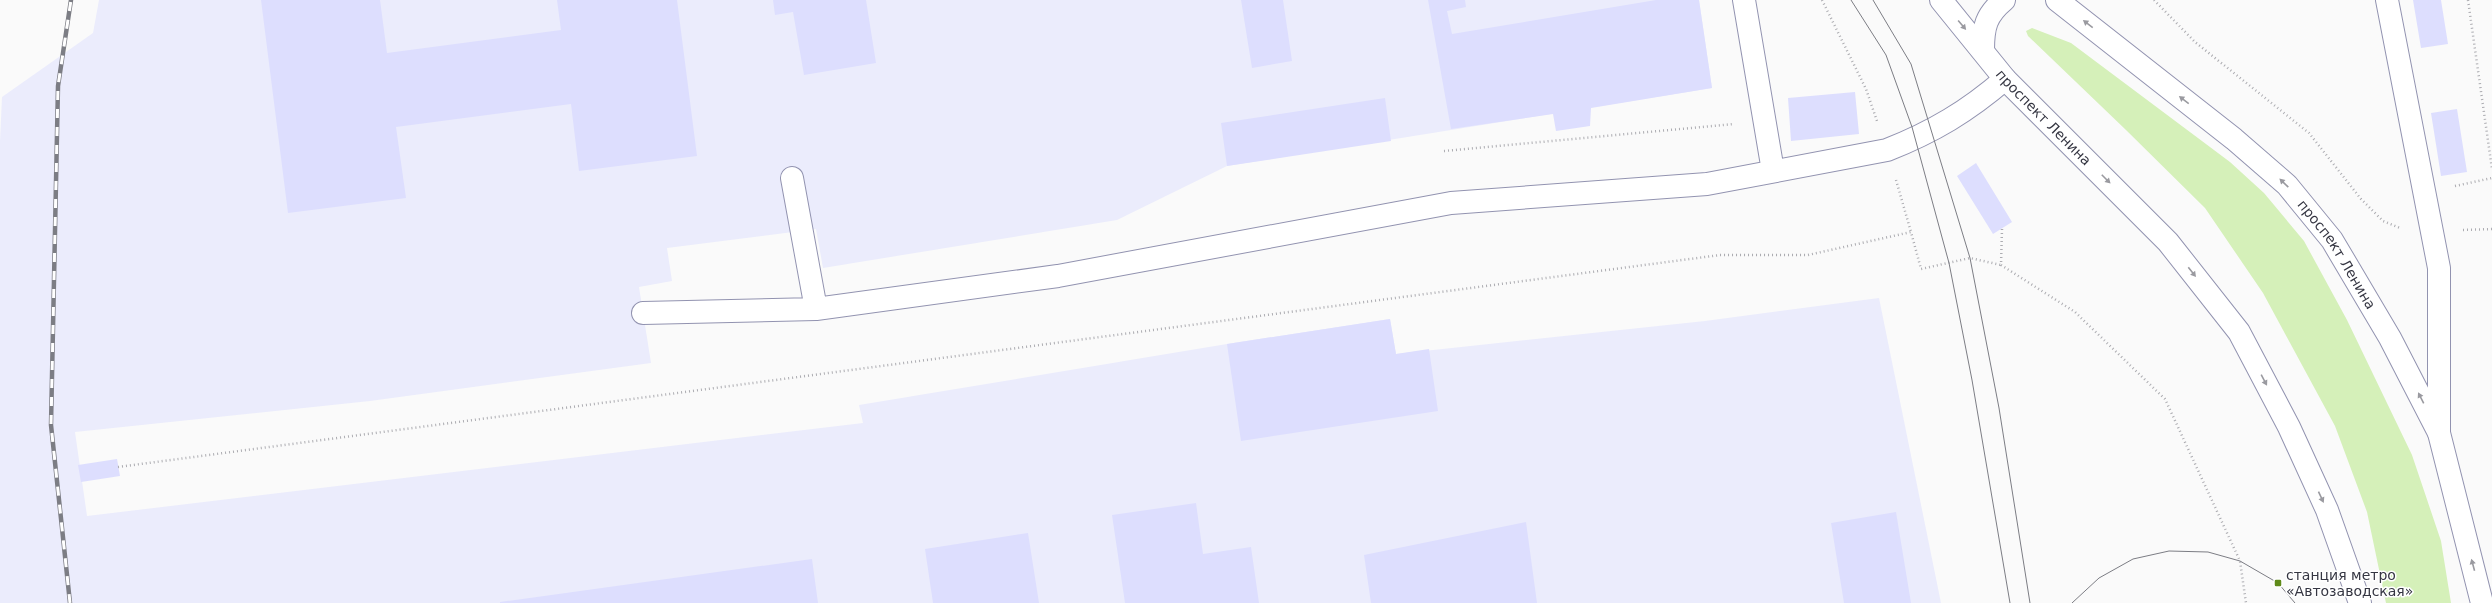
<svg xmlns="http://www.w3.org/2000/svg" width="2492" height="603" font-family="'DejaVu Sans',sans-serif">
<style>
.built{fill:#ebecfc}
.green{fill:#d5f0b9}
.building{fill:#dddefe}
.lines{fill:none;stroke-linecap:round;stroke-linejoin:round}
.minor-casing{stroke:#9293b0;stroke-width:24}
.major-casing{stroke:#9293b0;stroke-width:24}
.path{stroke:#acacb1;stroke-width:2.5;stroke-dasharray:1 3;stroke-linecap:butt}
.minor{stroke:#fff;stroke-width:22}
.major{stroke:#fff;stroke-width:22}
.tram{stroke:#7c7d84;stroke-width:1}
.rail-casing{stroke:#7c7d84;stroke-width:4.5}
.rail{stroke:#fff;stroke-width:3;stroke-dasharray:9;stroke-linecap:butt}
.oneway{fill:#9a9aa0}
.poi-dot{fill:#5f8a19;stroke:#fff;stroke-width:1.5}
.labels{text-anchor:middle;stroke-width:3;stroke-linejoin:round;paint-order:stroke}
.street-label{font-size:14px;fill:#353642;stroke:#fff}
.poi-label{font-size:14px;fill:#353642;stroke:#fff;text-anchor:start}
</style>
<rect width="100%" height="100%" fill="#fafafa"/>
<path class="built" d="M99,0H1699L1712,88L1227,166L1117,220L823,268L816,229L667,248L672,281L639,287L651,363L370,401L75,432L87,516L863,423L859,405L1227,344L1390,319L1396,354L1705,321L1879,298L1941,603H0V141L2,97L93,33Z"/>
<path class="green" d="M2032,28L2071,43L2230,162L2264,193L2304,241L2347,320L2412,455L2441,541L2451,603H2386L2367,512L2335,426L2263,293L2205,208L2126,130L2028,36L2026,31Z"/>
<path class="building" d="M261,0H380L387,53L561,30L557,0H677L697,156L579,171L571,104L396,127L406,198L288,213Z
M773,0H866L876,63L804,75L793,12L775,15Z
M1241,0H1283L1292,61L1252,68Z
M1428,0H1465L1466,7L1447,11L1452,34L1656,0H1699L1712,88L1591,108L1590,126L1556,131L1553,114L1451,129Z
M2413,0H2441L2448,44L2421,48Z
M1855,92L1859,134L1791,141L1788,98Z
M1385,98L1391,141L1227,166L1221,123Z
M2457,109L2467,172L2441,176L2431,113Z
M1976,163L2012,222L1993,234L1957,176Z
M1390,319L1396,354L1429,349L1438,411L1241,441L1227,344Z
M117,459L120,476L81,482L78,465Z
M1196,503L1203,554L1251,547L1259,603H1125L1112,515Z
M1896,512L1911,603H1844L1831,523Z
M1526,522L1537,603H1371L1364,555Z
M1028,533L1039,603H933L925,549Z
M812,559L818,603H500V602Z"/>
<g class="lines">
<defs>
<path id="minor" d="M1744,0L1773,171
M2387,0L2439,268V433
M792,178L816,309
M643,313L816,309L1058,276L1451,203L1707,184L1887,150C1933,132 1968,111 2005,79"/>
<g id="major">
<path id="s1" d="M1941,0L2005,79L2168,242L2239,332L2289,427L2327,510L2360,603"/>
<path id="s2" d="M2057,0L2234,139L2287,185L2332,240L2390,338L2439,433L2482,603"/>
<path d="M1983,50C1983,27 1986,15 2004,0"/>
</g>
</defs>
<use href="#minor" class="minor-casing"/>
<use href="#major" class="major-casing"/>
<path class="path" d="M1822,0L1866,89L1877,121
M2154,0L2195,42L2309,133L2361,199L2383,221L2400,228
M2468,0L2492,169
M1444,151L1734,124
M1896,180L1911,232
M2455,186L2492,178
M2002,229L2001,265L2075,312L2165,399L2240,561L2246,603
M2463,230L2492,229
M118,467L1720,255H1808L1911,232L1921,269L1970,258L2001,265"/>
<use href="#minor" class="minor"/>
<use href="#major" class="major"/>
<path class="tram" d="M1851,0L1886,55L1912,127L1949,263L1972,380L2010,603
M1873,0L1911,64L1970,258L1999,408L2030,603
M2072,603L2099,578L2133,559L2169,551L2208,552L2240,561L2278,583L2295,603"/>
<defs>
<path id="rail" d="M70,603L51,425L58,86L71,0"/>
</defs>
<use href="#rail" class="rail-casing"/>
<use href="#rail" class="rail"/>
</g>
<defs><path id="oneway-solid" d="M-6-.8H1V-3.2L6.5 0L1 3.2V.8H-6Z"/></defs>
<g class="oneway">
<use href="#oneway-solid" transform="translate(2088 24) rotate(-142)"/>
<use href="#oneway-solid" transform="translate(1962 25) rotate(50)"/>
<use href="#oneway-solid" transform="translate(2184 100) rotate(-142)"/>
<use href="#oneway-solid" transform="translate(2106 179) rotate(45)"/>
<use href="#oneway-solid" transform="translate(2284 183) rotate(-136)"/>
<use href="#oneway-solid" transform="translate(2192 272) rotate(52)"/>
<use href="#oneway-solid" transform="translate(2264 380) rotate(62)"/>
<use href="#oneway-solid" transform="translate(2421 398) rotate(-117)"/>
<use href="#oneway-solid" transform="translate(2321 497) rotate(65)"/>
<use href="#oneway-solid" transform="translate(2473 565) rotate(-105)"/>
</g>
<rect class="poi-dot" x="2274" y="579" width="8" height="8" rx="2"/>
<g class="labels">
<g class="street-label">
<text dy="5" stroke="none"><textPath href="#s1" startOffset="156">проспект Ленина</textPath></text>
<text dy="5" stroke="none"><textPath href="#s2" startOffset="381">проспект Ленина</textPath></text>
</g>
<g class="poi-label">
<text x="2286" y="580">станция метро<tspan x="2286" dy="16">«Автозаводская»</tspan></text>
</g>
</g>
</svg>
